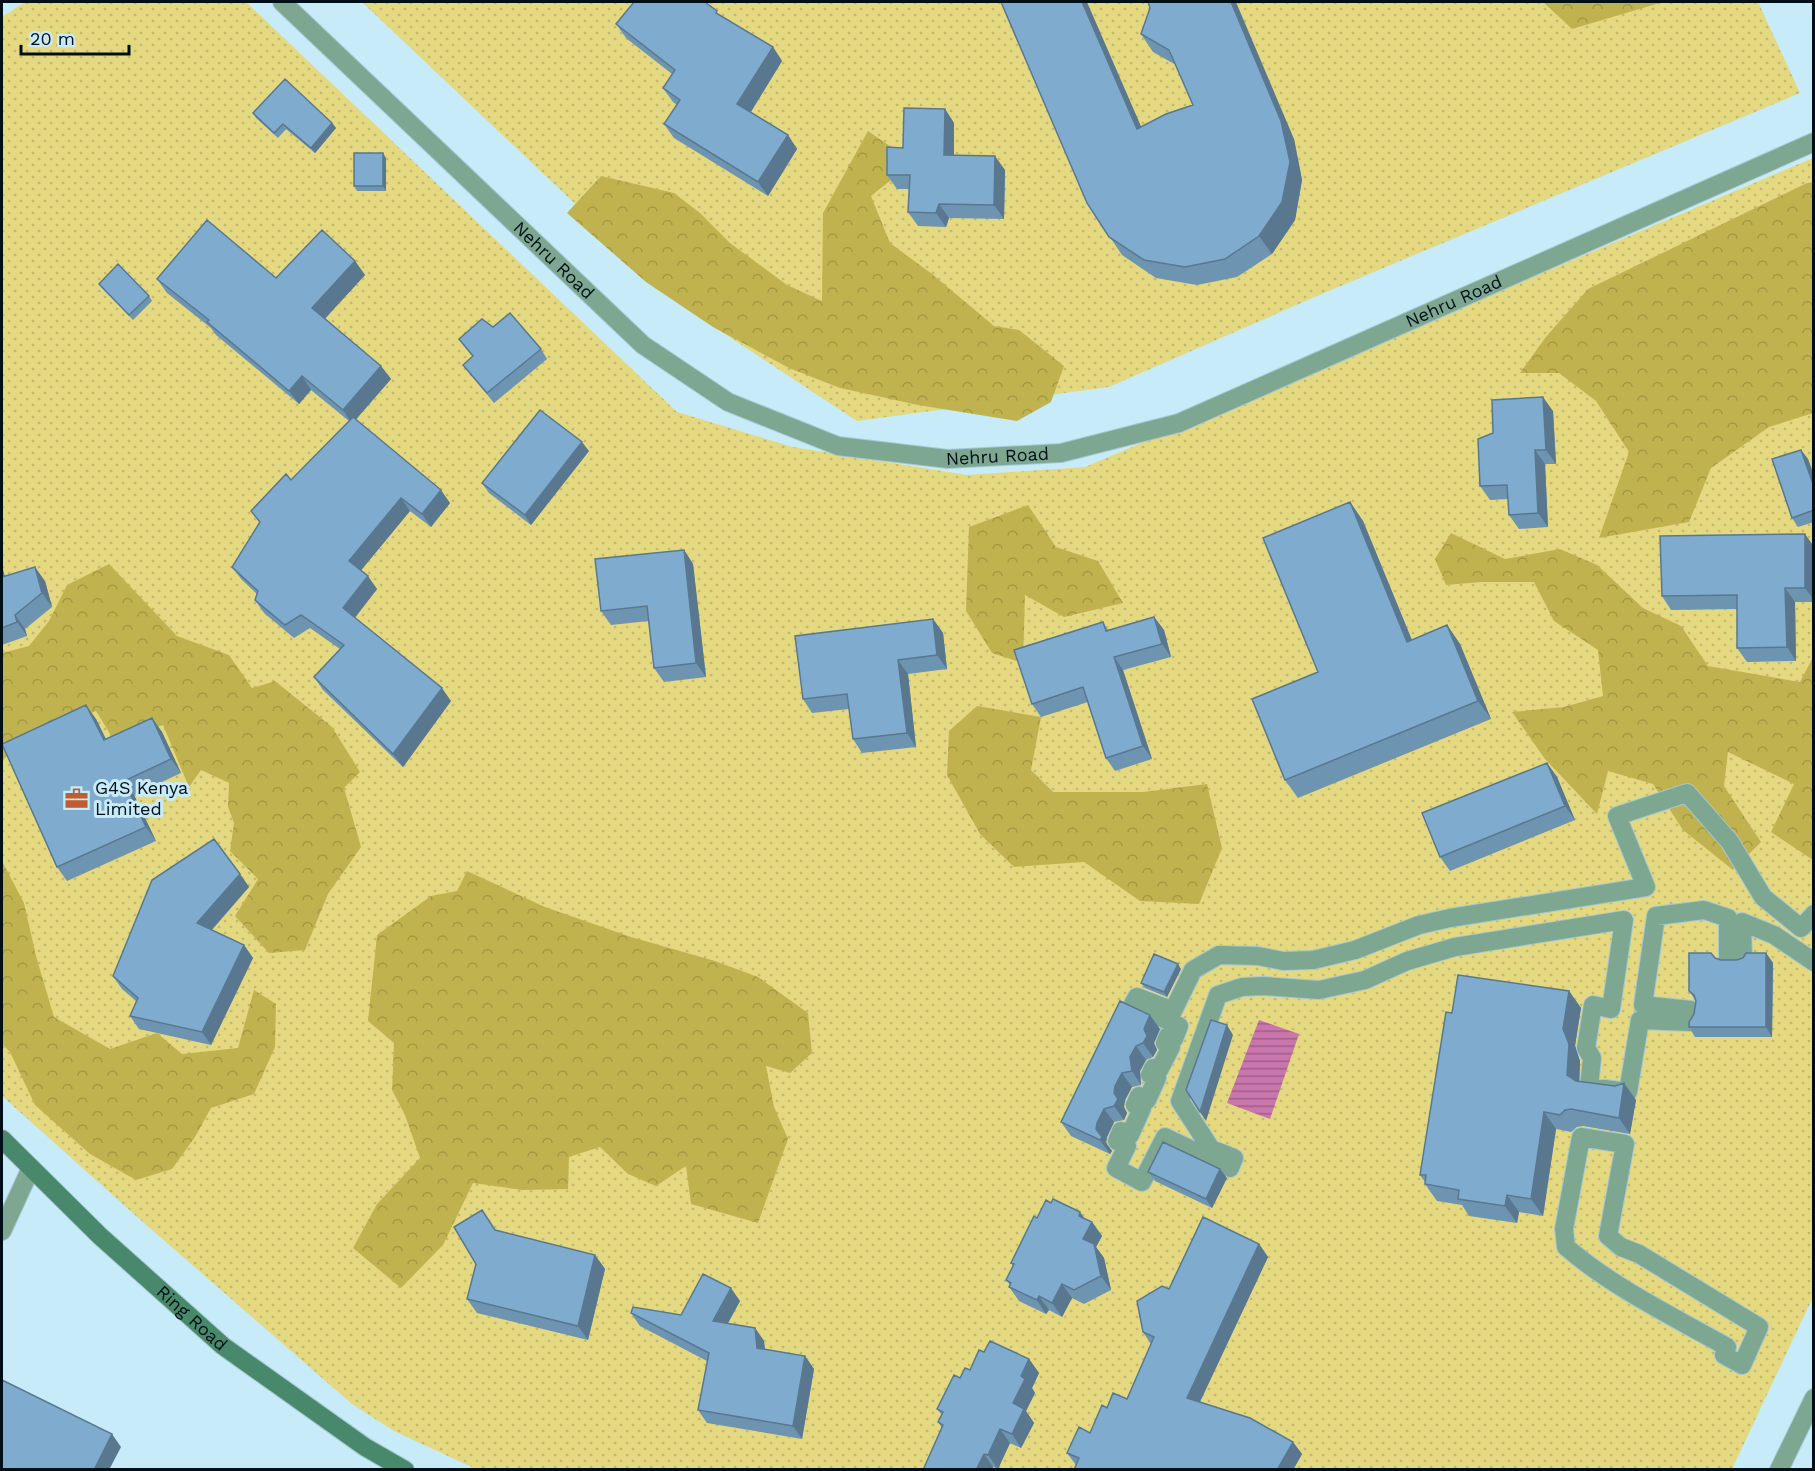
<svg xmlns="http://www.w3.org/2000/svg" width="1815" height="1471" font-family="'Work Sans',sans-serif">
<style>
.grass{fill:url(#grass-dots)}
.forest{fill:url(#forest-crowns)}
.water{fill:url(#water-rules)}
.lines{fill:none;stroke-linecap:round;stroke-linejoin:round}
.pedestrian-casing{stroke:#a7c8d4;stroke-width:20}
.minor-casing{stroke:#a7c8d4;stroke-width:20}
.tertiary-casing{stroke:#a7c8d4;stroke-width:20}
.secondary-casing{stroke:#a7c8d4;stroke-width:20}
.pedestrian{stroke:#7ea792;stroke-width:18}
.minor{stroke:#7ea792;stroke-width:18}
.tertiary{stroke:#7ea792;stroke-width:18}
.secondary{stroke:#47896a;stroke-width:18}
.wall{fill:#6d94b1}
.shaded-wall{fill:#597890}
.building{fill:#7facce;stroke:#597890;stroke-width:1.5}
.labels{text-anchor:middle;stroke-width:6;stroke-linejoin:round;paint-order:stroke}
.street-label{font-size:18px;fill:#000f17;stroke:#c7ebf8}
.poi-label{font-size:18px;fill:#000f17;stroke:#c7ebf8;text-anchor:start}
</style>
<defs>
<pattern id="grass-dots" width="8" height="8" patternUnits="userSpaceOnUse" patternTransform="scale(1.5)"><rect width="8" height="8" fill="#e4d980"/><path d="M2 2h.1M6 6h.1" fill="none" stroke="#c2b96e" stroke-width="1.8" stroke-linecap="round"/></pattern>
<pattern id="forest-crowns" width="20" height="18" patternUnits="userSpaceOnUse" patternTransform="scale(1.5)"><rect width="20" height="18" fill="#c0b34f"/><path d="M2 6a3 3 0 1 1 6 0M12 15a3 3 0 1 1 6 0" fill="none" stroke="#a39944"/></pattern>
<pattern id="water-rules" width="6" height="5" patternUnits="userSpaceOnUse" patternTransform="scale(1.5)"><rect width="6" height="5" fill="#c876ab"/><path d="M0 2.5h6" fill="none" stroke="#a05f8a"/></pattern>
</defs>
<rect width="100%" height="100%" fill="#c7ebf8"/>
<path class="grass" d="M25,2H246L677,412L793,447L967,475L1085,467L1813,158V1297L1732,1469H476L394,1431L352,1404L144,1223L2,1096V17Z
M362,2H1758L1800,93L1324,293L1109,387L857,421L684,307Z"/>
<path class="forest" d="M1543,2H1663L1572,29Z
M868,131L913,162L871,196L890,243L932,274L994,326L1019,330L1064,366L1051,402L1017,421L918,405L840,388L789,368L713,327L646,282L567,213L601,176L674,193L700,213L730,243L787,285L822,301L823,213Z
M1813,182V413L1769,427L1711,468L1689,522L1599,538L1629,452L1596,401L1559,373H1520L1545,338L1588,289L1807,183Z
M1028,505L1056,547L1098,561L1123,603L1064,617L1025,595L1023,663L992,653L966,611L969,527Z
M1451,533L1505,559L1560,549L1597,565L1643,608L1681,626L1708,666L1800,682L1813,657V860L1771,832L1794,784L1728,752L1724,786L1761,842L1733,870L1683,830L1653,784L1608,771L1597,814L1545,759L1512,712L1564,707L1603,696L1598,650L1554,621L1534,582H1481L1446,585L1435,559Z
M109,564L177,636L229,655L252,688L275,681L332,727L360,772L344,788L361,847L328,894L305,950L269,953L235,916L258,879L230,851L234,823L228,807L229,783L201,770L189,787L163,725L115,742L96,711L27,741L2,760V653L29,646L49,621L67,585Z
M977,706L1041,717L1031,770L1053,792H1143L1207,784L1222,848L1199,904L1140,901L1084,862L1014,867L980,834L947,775L949,731Z
M2,861L24,903L36,956L54,1017L110,1049L157,1033L182,1054L238,1048L254,990L276,1004L275,1047L254,1094L211,1108L195,1137L172,1169L136,1180L90,1154L35,1105L10,1052L2,1044Z
M467,871L545,907L631,937L715,961L758,977L808,1013L812,1053L790,1073L766,1066L774,1107L788,1139L758,1223L691,1204L686,1166L656,1186L628,1174L600,1147L569,1157L568,1189L522,1190L473,1183L443,1245L401,1288L353,1248L377,1204L420,1158L405,1115L392,1090L394,1043L368,1021L377,935L431,896L457,891Z"/>
<path class="water" d="M1259,1020L1299,1034L1270,1119L1227,1103Z"/>
<g class="lines">
<defs>
<path id="pedestrian" d="M1814,914L1801,928L1763,897L1730,842L1687,793L1617,816L1646,887L1450,918L1419,925L1355,950L1313,960L1283,961L1258,956L1219,955L1193,970L1173,1011L1137,997L1133,1004L1179,1026L1174,1039L1168,1036L1165,1043L1171,1047L1159,1070L1153,1068L1150,1075L1157,1078L1147,1100L1139,1096L1135,1105L1142,1108L1130,1135L1121,1131L1117,1141L1127,1146L1116,1168L1142,1182L1165,1137L1230,1168L1234,1158L1211,1149L1180,1101L1218,995L1242,987L1263,986L1319,990L1365,980L1407,961L1455,947L1624,920L1611,1009L1593,1005L1586,1048L1592,1058L1589,1087L1628,1092L1640,1020L1690,1022L1691,1010L1643,1005L1656,916L1704,910L1728,918V958H1743L1742,922L1774,935L1814,962
M1581,1137L1625,1144L1608,1236L1621,1247L1639,1254L1759,1327L1742,1365L1724,1355L1727,1347C1672,1316 1614,1288 1566,1247L1564,1229Z"/>
<path id="minor" d="M2,1231L31,1168"/>
<g id="tertiary">
<path id="s1" d="M282,2L643,345L728,402L838,446L948,459L1061,453L1179,423L1814,142"/>
<path d="M1779,1470L1814,1398"/>
</g>
<g id="secondary">
<path id="s2" d="M2,1139L100,1236L223,1346L365,1447L405,1470"/>
</g>
</defs>
<use href="#pedestrian" class="pedestrian-casing"/>
<use href="#minor" class="minor-casing"/>
<use href="#tertiary" class="tertiary-casing"/>
<use href="#secondary" class="secondary-casing"/>
<use href="#pedestrian" class="pedestrian"/>
<use href="#minor" class="minor"/>
<use href="#tertiary" class="tertiary"/>
<use href="#secondary" class="secondary"/>
</g>
<path class="wall" d="M1150,8L1294,139L1302,180L1295,220L1272,254L1237,277L1197,285L1156,278L1122,255L1087,203L1141,127L1193,105L1176,65L1153,52L1141,34Z
M720,15L773,47L782,61L751,112L788,135L797,149L768,196L674,138L664,124L677,105L673,102L663,88L672,74L626,38L616,24Z
M945,109L954,123V155L1005,170L1004,219L949,218L946,227L918,226L908,212L909,189H897L887,175L903,148Z
M253,113L332,123L336,128L315,153L286,129L278,138L256,118Z
M386,158V191H357L354,186Z
M355,261L365,275L325,318L381,366L391,379L356,419L450,503L431,527L410,511L361,570L377,589L355,618L451,701L403,767L323,690L314,677L340,649L310,628L294,638L264,613L255,600L257,594L242,580L232,567L260,523L251,511L291,480L349,421L311,390L299,404L216,335L211,328L167,293L157,279L276,278Z
M99,284L149,296L152,301L133,320L102,288Z
M493,327L541,349L547,359L494,403L470,374L463,365L473,357L459,339Z
M1553,411L1556,464H1545L1548,527L1519,529L1509,515L1508,499L1490,500L1480,486Z
M1801,450L1808,459L1814,476V522L1798,527L1792,518Z
M589,451L531,525L489,493L482,483Z
M1350,502L1363,521L1412,640L1447,625L1460,644L1491,719L1298,798L1285,780L1318,672Z
M1805,534L1814,547V602H1795L1796,661L1747,662L1737,648V609L1671,610L1662,596Z
M684,550L693,564L706,677L664,682L654,668L649,621L611,625L601,611Z
M2,567L5,576L45,581L52,607L25,629L27,636L2,645Z
M1154,617L1164,630L1171,657L1123,670L1152,759L1115,771L1106,758L1088,702L1041,717L1032,704L1103,622L1108,630Z
M933,619L943,633L947,669L908,674L916,747L862,753L853,739L849,709L812,713L803,699Z
M152,718L162,732L181,773L134,795L156,841L67,881L57,867L96,719L106,739Z
M1547,763L1557,777L1575,820L1450,871L1440,857Z
M240,874L249,887L212,930L244,945L253,958L211,1045L139,1029L130,1016L136,1001L122,989L113,976Z
M1766,953L1773,963L1772,1037H1695L1689,1027L1694,1014L1696,1001L1689,991L1715,958L1721,960H1737Z
M1181,969L1167,997L1145,988L1141,983Z
M1569,991L1581,1008L1575,1046L1580,1061L1579,1082L1636,1100L1630,1134L1583,1126L1577,1127L1571,1132L1556,1129L1543,1216L1519,1212L1517,1223L1469,1216L1462,1205L1437,1201L1425,1184V1182L1420,1175L1452,1013Z
M1120,1001L1160,1029L1154,1043L1157,1050L1153,1057L1146,1060L1140,1071L1141,1085L1132,1087L1125,1100L1124,1107L1127,1113L1124,1120L1114,1122L1107,1137L1106,1143L1112,1151L1110,1154L1071,1136L1061,1122Z
M1148,1172L1227,1178L1212,1208L1155,1181Z
M1051,1203L1092,1222L1102,1236L1096,1247L1104,1258L1111,1290L1084,1304L1072,1298L1062,1317L1049,1310L1046,1314L1019,1301L1009,1287L1010,1285L1006,1280L1013,1266L1011,1263L1037,1218Z
M496,1231L595,1255L605,1269L588,1340L477,1313L467,1299Z
M1259,1244L1268,1257L1200,1402L1293,1442L1302,1454L1293,1470H1074L1076,1465L1067,1453L1090,1433L1107,1408L1127,1399L1151,1344L1143,1332L1169,1289Z
M740,1301L728,1323L755,1328L764,1341L765,1349L805,1356L814,1369L802,1439L707,1423L698,1410L707,1361L640,1326L631,1313L681,1315Z
M984,1352L1029,1359L1039,1373L1032,1388L1035,1393L1026,1411L1034,1423L1021,1448L1010,1443L998,1469L993,1467L942,1428L938,1422L942,1415L937,1409L960,1378L970,1370Z"/>
<path class="shaded-wall" d="M1082,2H1087L1150,147L1137,129Z
M1231,2H1236L1294,139L1302,180L1295,220L1272,254L1259,236Z
M773,47L782,61L747,118L737,104Z
M945,109L954,123V169L944,155Z
M332,123L336,128L315,153L311,148Z
M788,135L797,149L768,196L758,182Z
M383,153L386,158V191L383,186Z
M995,156L1005,170L1004,219L994,205Z
M939,204L949,218L946,227L936,213Z
M355,261L365,275L322,322L312,308Z
M381,366L391,379L352,424L343,410Z
M302,376L311,390L299,404L289,391Z
M1543,397L1553,411L1556,464L1546,450Z
M582,442L589,451L531,525L525,515Z
M1535,450L1545,464L1548,527L1538,513Z
M1801,450L1808,459L1814,476V487Z
M441,490L450,503L431,527L422,514Z
M401,498L410,511L358,574L349,561Z
M1350,502L1363,521L1420,660L1407,642Z
M1805,534L1814,547V600L1805,588Z
M684,550L693,564L706,677L696,663Z
M2,567L3,570L9,592L2,580Z
M35,567L45,581L52,607L42,593Z
M368,576L377,589L352,621L343,608Z
M1785,588L1795,602L1796,661L1787,647Z
M15,615L25,629L27,636L17,622Z
M1154,617L1164,630L1171,657L1162,644Z
M933,619L943,633L947,669L937,655Z
M1447,625L1460,644L1491,719L1478,701Z
M1114,657L1123,670L1152,759L1143,746Z
M898,660L908,674L916,747L907,733Z
M442,688L451,701L403,767L393,754Z
M86,705L96,719L113,754L104,740Z
M152,718L162,732L181,773L171,759Z
M1547,763L1557,777L1575,820L1565,806Z
M124,781L134,795L156,841L146,827Z
M240,874L249,887L206,936L197,923Z
M244,945L253,958L211,1045L202,1032Z
M1766,953L1773,963L1772,1037L1766,1027Z
M1178,964L1181,969L1167,997L1164,992Z
M1569,991L1581,1008L1575,1046L1580,1061L1579,1092L1567,1075L1563,1029Z
M1150,1015L1160,1029L1154,1043L1157,1050L1153,1057L1143,1043L1144,1029Z
M1227,1025L1233,1035L1206,1121L1200,1112Z
M1136,1046L1146,1060L1140,1071L1141,1085L1132,1071L1130,1057Z
M1122,1073L1132,1087L1125,1100L1124,1107L1127,1113L1124,1120L1114,1106L1115,1086Z
M1624,1083L1636,1100L1630,1134L1619,1118Z
M1104,1109L1114,1122L1107,1137L1106,1143L1112,1151L1110,1154L1100,1140L1096,1129L1097,1123Z
M1544,1112L1556,1129L1543,1216L1531,1199Z
M1220,1169L1227,1178L1212,1208L1206,1199Z
M1507,1195L1519,1212L1517,1223L1505,1206Z
M1080,1212L1090,1226L1092,1222L1102,1236L1096,1247L1104,1258L1111,1290L1101,1276L1083,1239L1079,1216Z
M1259,1244L1268,1257L1196,1410L1187,1398Z
M595,1255L605,1269L588,1340L578,1326Z
M1062,1284L1072,1298L1062,1317L1052,1303Z
M731,1288L740,1301L722,1334L713,1321Z
M1039,1296L1049,1310L1046,1314L1037,1300Z
M755,1328L764,1341L766,1361L757,1348Z
M805,1356L814,1369L802,1439L793,1426Z
M1029,1359L1039,1373L1032,1388L1035,1393L1026,1411L1034,1423L1021,1448L1012,1434L1013,1403L1021,1376Z
M1000,1429L1010,1443L998,1469L988,1455Z
M112,1434L121,1447L109,1470H94Z
M1293,1442L1302,1454L1293,1470H1277Z
M984,1454L993,1467V1470H976Z"/>
<path class="building" d="M634,2H705L717,11L716,13L773,47L737,104L788,135L758,182L664,124L680,100L663,88L675,70L616,24Z
M1001,2H1082L1137,129L1166,114L1193,105L1169,50L1141,34L1150,8L1148,2H1231L1281,121L1290,162L1282,202L1259,236L1225,259L1185,267L1144,260L1109,237L1087,203Z
M285,79L332,123L311,148L283,124L274,133L253,113Z
M904,108L945,109L944,155L995,156L994,205L939,204L936,213L908,212L910,175H887V147L903,148Z
M354,153H383V186H354Z
M207,220L276,278L322,230L355,261L312,308L381,366L343,410L302,376L289,391L207,322L209,320L157,279Z
M118,264L149,296L129,315L99,284Z
M510,313L541,349L487,393L463,365L473,356L459,339L482,319L493,327Z
M1543,397L1546,450H1535L1538,513L1509,515L1507,485L1480,486L1478,439L1493,433L1492,400Z
M540,410L582,442L525,515L482,483Z
M353,417L441,490L422,514L401,498L349,561L368,576L343,608L442,688L393,754L314,677L344,645L301,615L285,625L255,600L258,591L232,567L260,522L251,511L286,474L291,480Z
M1801,450L1814,487V510L1792,518L1772,459Z
M1350,502L1407,642L1447,625L1478,701L1285,780L1252,699L1318,672L1263,538Z
M1805,534V588H1785L1787,647L1737,648V595L1662,596L1660,536Z
M684,550L696,663L654,668L647,606L601,611L595,559Z
M35,567L42,593L15,615L17,622L2,628V577Z
M1154,617L1162,644L1114,657L1143,746L1106,758L1083,687L1032,704L1014,650L1103,622L1106,631Z
M933,619L937,655L898,660L907,733L853,739L847,694L803,699L795,636Z
M86,705L104,740L152,718L171,759L124,781L146,827L57,867L2,744Z
M1547,763L1565,806L1440,857L1422,813Z
M214,839L240,874L197,923L244,945L202,1032L130,1016L138,998L113,976L152,880Z
M1689,953H1711L1715,958L1721,960H1737L1743,958L1746,953H1766V1027H1689V1022L1694,1014L1696,1001L1694,995L1689,991Z
M1154,954L1178,964L1164,992L1141,983Z
M1458,975L1569,991L1563,1029L1569,1044L1567,1075L1576,1081L1615,1086L1624,1083L1619,1118L1571,1109L1565,1110L1560,1115L1544,1112L1531,1199L1507,1195L1505,1206L1458,1199L1459,1190L1425,1184L1426,1175H1420L1446,1012L1452,1013Z
M1120,1001L1150,1015L1144,1029L1147,1036L1143,1043L1136,1046L1130,1057L1132,1071L1122,1073L1115,1086L1114,1093L1118,1099L1114,1106L1104,1109L1097,1123L1096,1129L1102,1137L1100,1140L1061,1122Z
M1211,1020L1227,1025L1200,1112L1186,1090Z
M1163,1142L1220,1169L1206,1199L1148,1172Z
M1053,1199L1080,1212L1079,1216L1092,1222L1083,1239L1094,1244L1101,1276L1074,1290L1062,1284L1052,1303L1039,1296L1037,1300L1009,1287L1011,1283L1006,1280L1014,1264L1011,1263L1034,1216L1037,1218L1046,1200L1051,1203Z
M482,1210L495,1230L595,1255L578,1326L467,1299L476,1264L454,1227Z
M1203,1217L1259,1244L1187,1398L1250,1418L1293,1442L1277,1470H1074L1079,1458L1067,1453L1079,1427L1090,1433L1102,1405L1107,1408L1113,1393L1127,1399L1154,1337L1143,1332L1137,1301L1162,1286L1169,1289Z
M703,1274L731,1288L713,1321L755,1328L757,1348L805,1356L793,1426L698,1410L709,1353L631,1313L633,1307L681,1315Z
M990,1341L1029,1359L1021,1376L1025,1379L1013,1403L1024,1409L1012,1434L1000,1429L988,1455L984,1454L976,1470H923L943,1425L938,1422L943,1412L937,1409L954,1375L960,1378L965,1368L970,1370L979,1350L984,1352Z
M2,1380L112,1434L94,1470H2Z"/>
<defs>
<symbol id="office-bare" viewBox="-9 -9 18 18"><path d="M-6-3h4V-5.5h4V-3h4V5H-6ZM-1-4.5V-3h2v-1.5ZM-6 0V1H6V0Z" fill="#c25b2f" stroke="#c7ebf8" stroke-width="2.5" paint-order="stroke"/></symbol>
</defs>
<g fill-rule="evenodd">
<use href="#office-bare" x="60" y="782" width="33" height="33"/>
</g>
<g class="labels">
<g class="street-label">
<text dy="6" stroke="none"><textPath href="#s1" startOffset="375">Nehru Road</textPath></text>
<text dy="6" stroke="none"><textPath href="#s1" startOffset="1365">Nehru Road</textPath></text>
<text dy="6" stroke="none"><textPath href="#s1" startOffset="879">Nehru Road</textPath></text>
<text dy="6" stroke="none"><textPath href="#s2" startOffset="261">Ring Road</textPath></text>
</g>
<g class="poi-label">
<text x="95" y="794">G4S Kenya<tspan x="95" dy="21">Limited</tspan></text>
</g>
</g>
<rect width="1815" height="1471" fill="none" stroke="#000f17" stroke-width="6"/>
<path d="M21 45v9h108v-9" fill="none" stroke="#000f17" stroke-width="3"/>
<text x="30" y="45" font-size="18" fill="#000f17" stroke="#c7ebf8" stroke-width="4.5" paint-order="stroke">20 m</text>
</svg>
